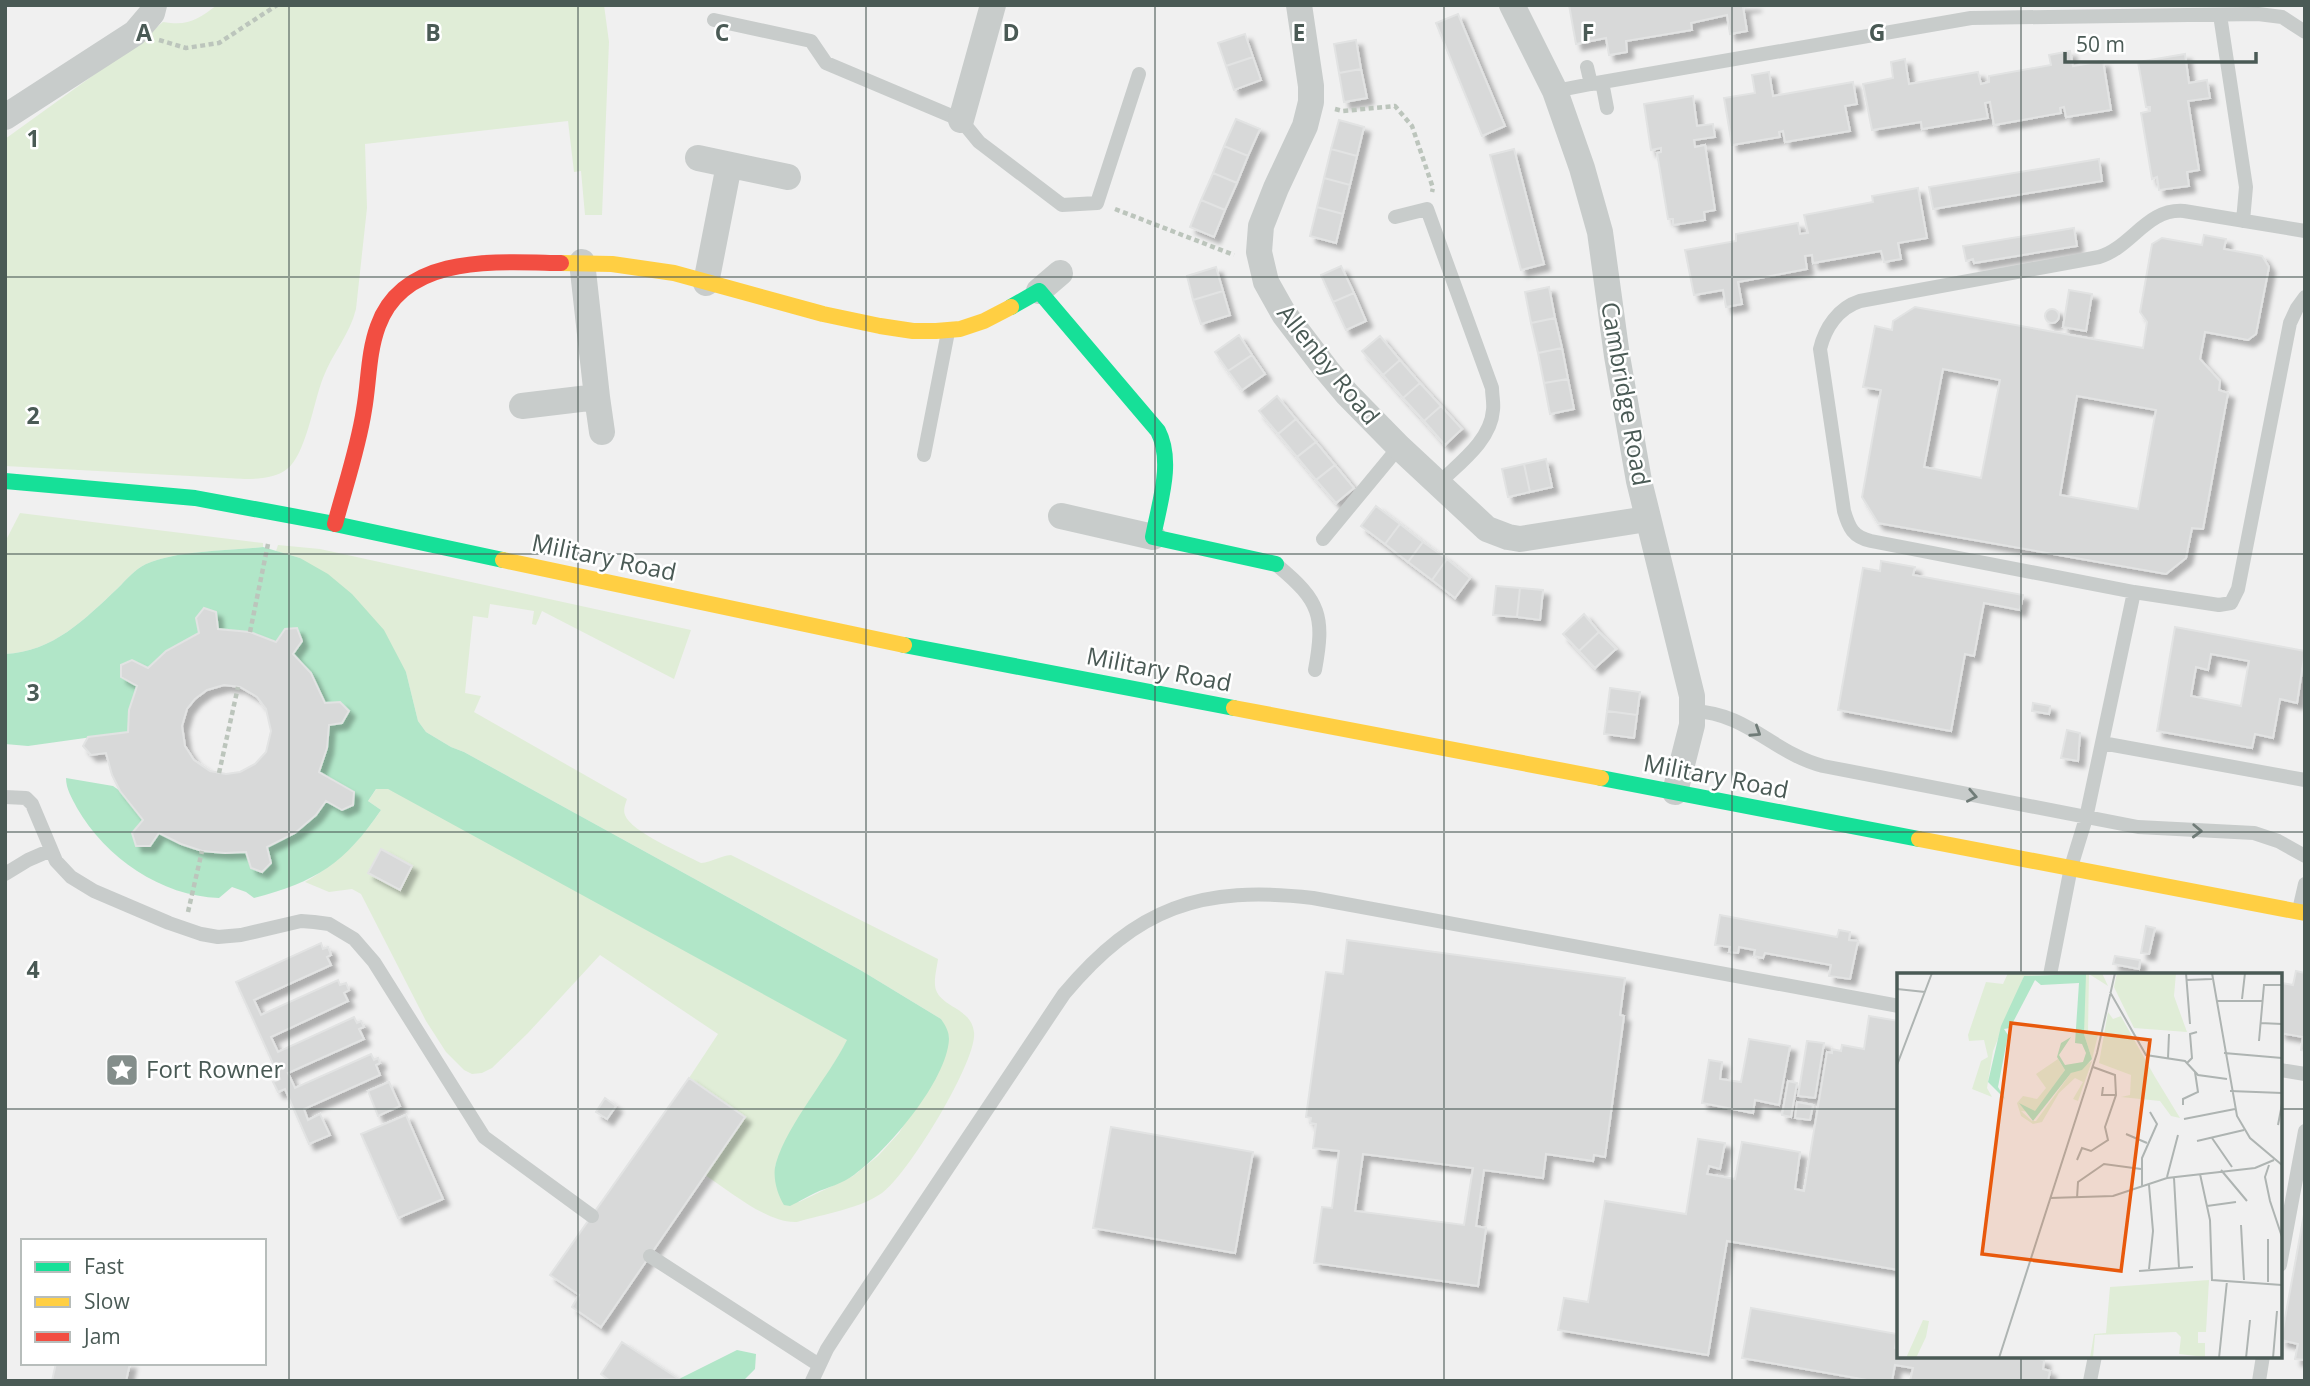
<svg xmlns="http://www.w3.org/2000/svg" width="2310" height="1386" font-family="'Open Sans',sans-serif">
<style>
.green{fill:#e0edd7}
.water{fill:#b1e6c8}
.building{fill:#d8d9d9;stroke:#e2e3e3;stroke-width:2;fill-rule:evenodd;filter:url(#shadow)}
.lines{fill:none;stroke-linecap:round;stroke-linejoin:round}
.path{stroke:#bcc5bc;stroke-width:4.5;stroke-dasharray:5 3.5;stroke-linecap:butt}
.lane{stroke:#c8cccb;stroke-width:14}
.street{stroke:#c8cccb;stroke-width:26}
.fast{stroke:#16e098;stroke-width:16}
.slow{stroke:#ffcf43;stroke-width:16}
.jam{stroke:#f24e42;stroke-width:16}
.oneway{stroke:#707c78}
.grid{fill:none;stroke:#4a5a55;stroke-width:2;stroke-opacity:0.55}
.labels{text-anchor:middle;stroke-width:5;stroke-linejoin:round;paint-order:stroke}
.street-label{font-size:24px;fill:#4a5a55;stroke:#fff}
.poi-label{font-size:24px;fill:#4a5a55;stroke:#fff;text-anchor:start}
.inset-road{fill:none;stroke:#aeb4b2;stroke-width:2}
.view{fill:#e8590c;fill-opacity:0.15;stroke:#e8590c;stroke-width:3.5}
.inset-edge{fill:none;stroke:#4a5a55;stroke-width:3.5}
.grid-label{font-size:23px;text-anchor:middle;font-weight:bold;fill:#4a5a55;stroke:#fff;stroke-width:5;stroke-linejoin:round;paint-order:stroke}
</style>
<defs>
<filter id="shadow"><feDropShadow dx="6" dy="6" stdDeviation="2" flood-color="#0004"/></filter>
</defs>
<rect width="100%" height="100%" fill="#f0f0f0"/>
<path class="green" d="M217,5H604L609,42L602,215H585L581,171L574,172L568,121L365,144L367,208L356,309C350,334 332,354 323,378C314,400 306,455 287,469C276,478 259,479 245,479L5,466V139L138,43L163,22C189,26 197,20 217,5Z
M20,513L263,543V547C228,551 178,550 146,564C135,569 126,580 118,588C85,619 53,652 5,654V542Z
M278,545L320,549L691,630L674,679L542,611L536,625L532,624L534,611L490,604L488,618L473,616L465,693L481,696L474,712L627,799C625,805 623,810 625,815C631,832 684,854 701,863C712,862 720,856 731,855L938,959C937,968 933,981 936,990C943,1008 971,1008 974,1032C978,1060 907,1176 882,1193C859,1209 824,1214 797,1222C768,1224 730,1191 705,1175L745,1118L689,1078L718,1034L600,955L528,1033L492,1068L482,1073L472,1074L464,1070L446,1052L426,1021L361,894L352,889L329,892L305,882C338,863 360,841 381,810L368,801L377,788L388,789L398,793L848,1040L782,1149L775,1166L776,1183L799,1202L853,1176L878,1156L899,1133L942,1062L949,1037L941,1019L862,971L464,752L451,747L426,732L418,721L406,672L300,558L276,551Z"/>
<path class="water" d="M263,547L300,558L328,574L352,594L384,630L406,672L418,721L426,732L451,747L464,752L862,971L941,1019C945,1025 949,1031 949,1039C947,1081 887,1151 854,1175C842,1184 828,1187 815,1193C806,1197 799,1202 790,1206L784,1205C777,1194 772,1176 776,1163C788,1123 828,1078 847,1040L388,789H376L368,801L381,810C345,863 316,882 254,898L246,892L232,887L219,898C161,896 106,858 77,808C72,798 66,789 66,778L113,786L120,791L143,820L132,833L136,846H150L159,833C185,849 215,857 246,852L251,868L261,872L271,863L267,847C292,837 310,823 326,801L342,810L353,805L354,792L319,772L327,748L329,725L342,723L349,711L340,702L325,703L311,673L293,654L302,641L297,628L285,629L276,642L250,632L218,629L216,612L204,608L196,618L199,633L166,651L148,668L132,660L121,665V677L137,686L129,710L128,732L28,746L5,744V654C53,652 85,619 118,588C126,580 135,569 146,564C178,550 228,551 263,547Z
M737,1350L756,1354L755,1369L743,1381H675Z"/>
<path class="building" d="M1569,5H1756L1743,7L1747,31L1730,34L1727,15L1691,23L1692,30L1626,41L1627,52L1609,55L1606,38L1576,44Z
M1458,14L1505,126L1482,136L1436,23Z
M1245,34L1253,57L1226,66L1218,43Z
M1356,40L1361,69L1339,73L1334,44Z
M2070,51L2073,66L2103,61L2111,110L2066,117L2064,107L2060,108L2061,113L1994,125L1990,102L1985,103L1988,118L1922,129L1921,122L1872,130L1863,84L1893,78L1891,62L1905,59L1909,84L1978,72L1981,84L1989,82V76L2051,65L2049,55Z
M2185,54L2189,83L2207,80L2210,98L2188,101L2199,170L2187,172L2189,186L2159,190L2157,177L2152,179L2141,113L2150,111V107H2146L2138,62Z
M1253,57L1261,80L1234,90L1226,66Z
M1361,69L1367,98L1344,102L1339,73Z
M1769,72L1773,96L1853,82L1857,104L1845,106L1850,131L1785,142L1783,131L1779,132L1780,137L1732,145L1724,98L1755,93L1752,75Z
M1693,96L1697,126L1713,124L1715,137L1694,140L1695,147L1705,145L1715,210L1704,212L1705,220L1673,225V219H1668L1657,153L1661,152V148L1651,150L1644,104Z
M1236,119L1260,129L1248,156L1224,146Z
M1339,120L1364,127L1357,156L1331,149Z
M1224,146L1248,156L1237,183L1213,173Z
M1331,149L1357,156L1350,185L1324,178Z
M1514,149L1544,264L1521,270L1490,155Z
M2099,159L2102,181L1933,209L1929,187Z
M1213,173L1237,183L1225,210L1201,200Z
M1324,178L1350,185L1343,214L1317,207Z
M1918,188L1927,238L1898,243L1901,259L1884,262L1881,251L1813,263L1812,255L1805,256L1807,269L1738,282L1742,304L1726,307L1723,290L1694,295L1685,250L1736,241V234L1798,223L1800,234L1808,233L1804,215L1873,202L1872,196Z
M1201,200L1225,210L1214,237L1190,227Z
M1317,207L1343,214L1336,243L1310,236Z
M2074,228L2077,246L1974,263L1973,259L1966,261L1963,246Z
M2204,235L2226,239L2224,249L2262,256L2269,267L2256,334L2248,340L2205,332L2200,359L2220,381L2219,390L2228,393L2203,529L2192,528L2186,558L2166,574L1878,523L1862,497L1881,390L1863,387L1875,326L1892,330L1893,321L1915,307L2143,348L2147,322L2140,312L2152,244L2162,238L2202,245ZM1943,369L2000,380L1981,478L1924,467ZM2077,396L2156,410L2138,509L2060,495Z
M1341,266L1354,293L1333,302L1321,275Z
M1216,267L1223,291L1193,300L1187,276Z
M1549,287L1555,318L1531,323L1525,292Z
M2069,290L2092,294L2086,331L2063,327Z
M1223,291L1230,315L1201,324L1193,300Z
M1354,293L1366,321L1346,330L1333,302Z
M2045 316a7 7 0 1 1 14 0a7 7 0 1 1-14 0Z
M1555,318L1562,348L1538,353L1531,323Z
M1239,335L1252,355L1228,371L1215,352Z
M1380,336L1400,360L1383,375L1362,351Z
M1562,348L1568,379L1544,383L1538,353Z
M1252,355L1265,374L1242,390L1228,371Z
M1400,360L1420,383L1403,398L1383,375Z
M1568,379L1574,409L1550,414L1544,383Z
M1420,383L1441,406L1424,421L1403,398Z
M1277,396L1296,419L1278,434L1259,411Z
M1441,406L1462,429L1445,445L1424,421Z
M1296,419L1316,442L1297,457L1278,434Z
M1316,442L1335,465L1316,480L1297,457Z
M1546,459L1552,487L1530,492L1524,464Z
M1524,464L1530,492L1508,497L1502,469Z
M1335,465L1354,488L1336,503L1316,480Z
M1376,506L1400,524L1385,544L1361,526Z
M1400,524L1423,542L1408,562L1385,544Z
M1423,542L1447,559L1432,580L1408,562Z
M1447,559L1470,578L1455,598L1432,580Z
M1881,561L1915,567L1913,575L2023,595L2020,610L1984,603L1974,656L1965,654L1951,731L1838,710L1863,568L1880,571Z
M1496,586L1520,588L1517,617L1493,615Z
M1520,588L1543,590L1540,620L1517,617Z
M204,608L216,612L218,629L250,632L276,642L285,629L297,628L302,641L293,654L311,673L325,703L340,702L349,711L342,723L329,725L327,748L319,772L354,792L353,805L342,810L326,801L316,815L295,833L267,847L271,863L262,872L251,868L246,852L225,853L202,851L181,844L159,833L150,846H136L132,833L143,820L120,791L112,775L106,753L91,755L83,746L88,737L128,732L129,710L137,686L121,677V665L132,660L148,668L166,651L199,633L196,618ZM224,685L240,687L257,697L266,709L271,731L266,752L255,764L240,772L226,774L210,771L194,760L185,746L182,726L187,709L195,699L207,690Z
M1584,614L1599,632L1579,651L1563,634Z
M2175,627L2305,651L2297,703L2280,699L2273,738L2255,734L2252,748L2157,731ZM2211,654L2249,661L2241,706L2191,696L2196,667L2208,670Z
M1599,632L1616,649L1595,668L1579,651Z
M1610,688L1640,692L1637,715L1607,711Z
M2033,703L2050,706L2049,714L2032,711Z
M1607,711L1637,715L1634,738L1604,734Z
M2067,730L2080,733L2078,761L2061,758Z
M381,849L412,866L400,890L368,873Z
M1720,915L1837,937L1839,930L1850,932L1849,940L1858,941L1850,979L1829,976L1831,965L1765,953L1763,958L1754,956L1755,950L1739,947L1738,953L1729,952L1730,947L1715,945Z
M2146,926L2155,928L2149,954L2141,953Z
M1347,940L1625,978L1620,1015L1624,1016L1605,1157L1594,1155L1593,1161L1546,1154L1543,1178L1484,1170L1476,1226L1486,1228L1478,1286L1314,1263L1322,1207L1332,1208L1339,1151L1313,1148L1316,1124L1310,1123L1311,1118L1306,1117L1326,972L1343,974ZM1363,1154L1473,1168L1464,1225L1355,1211Z
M321,943L323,949L328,947L331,955L327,957L331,965L254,1000L261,1015L338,980L340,985L346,983L349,990L344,993L348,1001L271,1037L278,1052L354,1017L357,1023L361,1021L364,1027L359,1029L364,1039L288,1073L295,1088L371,1054L374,1060L378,1058L380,1063L376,1065L380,1075L304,1109L308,1120L320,1114L330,1135L309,1144L285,1089L278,1092L273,1082L280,1079L236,982Z
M2115,956L2140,960L2139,969L2113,964Z
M2296,971L2305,973V1051L2301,1050L2303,1037L2280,1033L2282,983L2293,985Z
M1869,1016L1899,1021V1270L1727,1241L1708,1355L1558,1330L1564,1298L1588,1302L1605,1201L1686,1214L1698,1139L1725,1143L1720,1169L1709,1166L1707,1174L1735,1179L1742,1142L1800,1152L1795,1189L1804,1191L1827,1052L1832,1053V1049L1841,1051L1842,1045L1864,1049Z
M1749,1039L1790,1046L1779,1105L1755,1100L1753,1113L1702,1103L1709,1060L1722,1062L1720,1079L1741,1082Z
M1807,1041L1824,1043L1815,1098L1798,1096Z
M689,1078L745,1117L601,1327L572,1307L579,1295L550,1275Z
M1788,1081L1797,1083L1791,1117L1782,1115Z
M389,1082L400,1106L378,1116L368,1091Z
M605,1098L616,1106L607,1119L596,1112Z
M1797,1102L1813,1105L1810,1120L1795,1118Z
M406,1115L443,1199L398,1218L361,1134Z
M1111,1127L1253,1152L1235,1253L1093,1228Z
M2305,1209V1360L2295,1359L2298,1344L2281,1340Z
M1751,1308L1897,1334L1895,1348L1899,1349V1356H2025L2044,1360L2043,1369L2050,1371L2048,1381H1910L1913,1368L1895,1365L1892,1381H1873L1742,1358Z
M622,1342L679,1379L610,1381L601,1374Z
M56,1363L95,1364L130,1363L126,1381H52Z"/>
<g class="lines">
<path class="path" d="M159,40L186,48L219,43L277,5
M1335,109L1343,111L1395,106L1412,126L1433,188L1432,192
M1115,209L1234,255
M250,632L268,544
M219,773L238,687
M188,912L202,851"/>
<path class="lane" d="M2220,15L2246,187L2243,221
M714,20L811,41L826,63L961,120L979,142L1062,205L1097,203L1139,74
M1587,67L1591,84L1971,18L2258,14L2282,17L2305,32
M1602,82L1607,108
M1555,91L1591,84
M1395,217L1427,209L1492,388C1492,395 1494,403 1493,410C1491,441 1458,464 1438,484
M2305,231L2184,211C2147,208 2132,247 2099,257L1860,301C1838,308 1825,328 1820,349L1844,511C1849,528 1853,537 1871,541L2134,592L2219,605L2231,603L2238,589L2290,323L2297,308L2305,297
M924,455L948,332
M1323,539L1399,447
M1278,566C1320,601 1325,616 1315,670
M1693,711C1748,713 1773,753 1823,766L2138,827L2254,833L2278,841L2305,856
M2102,743L2305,780
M5,797L26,798L32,804L56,861L71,877L94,891L169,923L201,934L218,937L241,935L301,921L314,922L329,924L354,939L374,962L484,1137L592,1216
M5,874L28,860L51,850
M2299,910L2305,884
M2050,975L2071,867L2086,818L2134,592
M2280,1070L2305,1074
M650,1256L819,1365
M2280,1265L2305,1131
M812,1381L827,1349L838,1332L1064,994C1137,907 1201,885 1313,898L1899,1006
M2090,1381L2095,1356
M2259,1381L2263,1356"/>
<path class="street" d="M1299,5L1311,86V102L1305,126L1276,188L1261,226L1259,252L1266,282L1284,314L1326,369L1347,394L1399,447L1487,529L1508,537L1520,539L1647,519
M1512,5L1555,91L1582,168L1600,232L1617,356L1639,481L1692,696V725L1675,792
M5,117L135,33L152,13L154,5
M961,120L993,5
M698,158L788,177
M706,283L729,165
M1039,291L1060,273
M597,397L602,432
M522,406L597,397L582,262
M1061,516L1153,537"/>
<path class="fast" d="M1011,307L1039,291L1158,431C1174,462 1159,504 1153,537L1276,564
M5,481L195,498L335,524L503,560
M904,645L1234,708
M1601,778L1919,839"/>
<path class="slow" d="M561,263L612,264L674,273L823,314L880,326L913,331H936L960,329L984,321L1011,307
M503,560L904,645
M1234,708L1601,778
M1919,839L2305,913"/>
<path class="jam" d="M335,524C345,486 358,449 364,410C369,382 368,353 378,326C404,253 498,262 561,263"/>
</g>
<defs><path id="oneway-chevron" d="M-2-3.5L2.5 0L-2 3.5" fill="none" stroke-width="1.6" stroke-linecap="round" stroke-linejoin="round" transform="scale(1.75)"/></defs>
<g class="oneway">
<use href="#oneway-chevron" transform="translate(1756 732) rotate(33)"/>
<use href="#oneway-chevron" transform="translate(1972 796) rotate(11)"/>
<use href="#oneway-chevron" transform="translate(2197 831) rotate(2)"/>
</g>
<path class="grid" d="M289,5V1381M578,5V1381M866,5V1381M1155,5V1381M1444,5V1381M1732,5V1381M2021,5V975M5,277H2305M5,554H2305M5,832H2305M5,1109H1899M2280,1109H2305M2021,1356V1381"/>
<defs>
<symbol id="sight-square" viewBox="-11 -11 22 22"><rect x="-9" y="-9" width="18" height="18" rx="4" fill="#848e8b" stroke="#fff"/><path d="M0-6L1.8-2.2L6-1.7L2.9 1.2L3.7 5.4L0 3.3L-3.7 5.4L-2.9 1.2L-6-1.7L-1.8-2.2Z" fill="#fff"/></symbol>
</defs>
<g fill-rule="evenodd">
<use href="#sight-square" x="103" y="1051" width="38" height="38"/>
</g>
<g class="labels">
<g class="street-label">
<text transform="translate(1328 365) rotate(51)" y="8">Allenby Road</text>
<text transform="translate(1625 394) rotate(80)" y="8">Cambridge Road</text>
<text transform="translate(604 558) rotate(12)" y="8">Military Road</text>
<text transform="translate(1159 670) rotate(11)" y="8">Military Road</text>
<text transform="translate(1716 777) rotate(11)" y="8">Military Road</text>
</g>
<g class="poi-label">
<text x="146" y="1078">Fort Rowner</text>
</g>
</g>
<g transform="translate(1897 973)">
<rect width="385" height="385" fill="#f0f0f0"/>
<path d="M111,0H176L127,3L96,78L90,115L95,124L75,116L84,88L91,84L87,67L72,68L71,62L89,9L106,11ZM187,0H205L211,13L192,1L191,58L201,62L195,86L187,61ZM220,0H279L277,23L290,59L237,55L217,14ZM221,38L258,104L283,145L274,143L263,128L224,124L233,122L234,102L202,90L211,39L216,46L224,43ZM161,86L168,97L138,139L124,138L135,148H139L174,100L195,88L181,128L176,126L186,109L178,105L162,120L145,149L136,151L124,143L120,130L126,123L140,126L149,115L139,101ZM312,307L309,359H301V370H308V384L282,381L284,364L279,359L198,362L196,385H193L197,361L209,360L213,314ZM26,347L32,348L29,364L19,385H9Z" fill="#e0edd7"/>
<path d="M189,1L187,61L195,86L185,97L174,100L136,148L122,130L138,138L168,97L160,84L164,70L174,64L162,82L168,92L186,89L189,80L185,71L178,70L182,10L144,12L138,7L113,55L107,56L111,62L101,114L108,126L91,109L104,53L127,3Z" fill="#b1e6c8"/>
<path class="inset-road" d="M289,0L293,51M315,0L340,143L353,165L385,192M289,7L315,6M0,16L28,19M213,19L249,82L288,88L301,102L330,106M345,26L348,0M320,28H365M363,50L385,51M362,68L367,12H385M327,80L385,85M271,85L272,61M290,90L295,85L293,61L300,59M0,92L35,0M206,114L205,122H219M333,118L385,120M286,132V126L301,119L298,99M287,146L338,136M381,152L385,131M229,161L250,170M315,165L335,194M300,168L347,157M180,187L185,175L194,178L211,167L208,154L219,122L218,102L196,94M372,192L368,204L373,228L385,264M324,197L350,228M303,201L313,247L315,307L385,312M270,204L281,162M277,205L282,295M252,212L256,258L252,296M245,214V185L260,151L253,139M153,225L216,223L270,205L358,195L377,187M180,225L181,209L207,191L244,196M310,233L339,229M344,252L347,307M242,298L296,294M371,309V266M102,385L200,80L218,0M322,385L330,308M349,385L353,347M376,385L380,338"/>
<path class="view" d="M114,50L253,67L224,298L85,281Z"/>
<rect width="385" height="385" class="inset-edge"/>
</g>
<g class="grid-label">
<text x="144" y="41">A</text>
<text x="433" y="41">B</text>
<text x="722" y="41">C</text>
<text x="1011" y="41">D</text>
<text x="1299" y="41">E</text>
<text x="1588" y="41">F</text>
<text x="1877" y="41">G</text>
<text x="33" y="147">1</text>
<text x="33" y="424">2</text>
<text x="33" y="701">3</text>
<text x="33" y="978">4</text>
</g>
<rect width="2310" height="1386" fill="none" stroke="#4a5a55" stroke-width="14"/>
<rect x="21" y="1239" width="245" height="126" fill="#ffffff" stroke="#b7bdbb" stroke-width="2"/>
<rect x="35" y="1262" width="35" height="10" fill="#16e098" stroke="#b7bdbb" stroke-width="2"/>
<text x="84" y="1274" font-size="21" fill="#4a5a55">Fast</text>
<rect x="35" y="1297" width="35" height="10" fill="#ffcf43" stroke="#b7bdbb" stroke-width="2"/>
<text x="84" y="1309" font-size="21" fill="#4a5a55">Slow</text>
<rect x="35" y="1332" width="35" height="10" fill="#f24e42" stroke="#b7bdbb" stroke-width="2"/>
<text x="84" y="1344" font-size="21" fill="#4a5a55">Jam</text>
<path d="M2065 52v10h191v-10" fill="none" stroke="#4a5a55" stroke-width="3.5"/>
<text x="2076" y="52" font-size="21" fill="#4a5a55" stroke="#ffffff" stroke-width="5" paint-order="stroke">50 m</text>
</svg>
